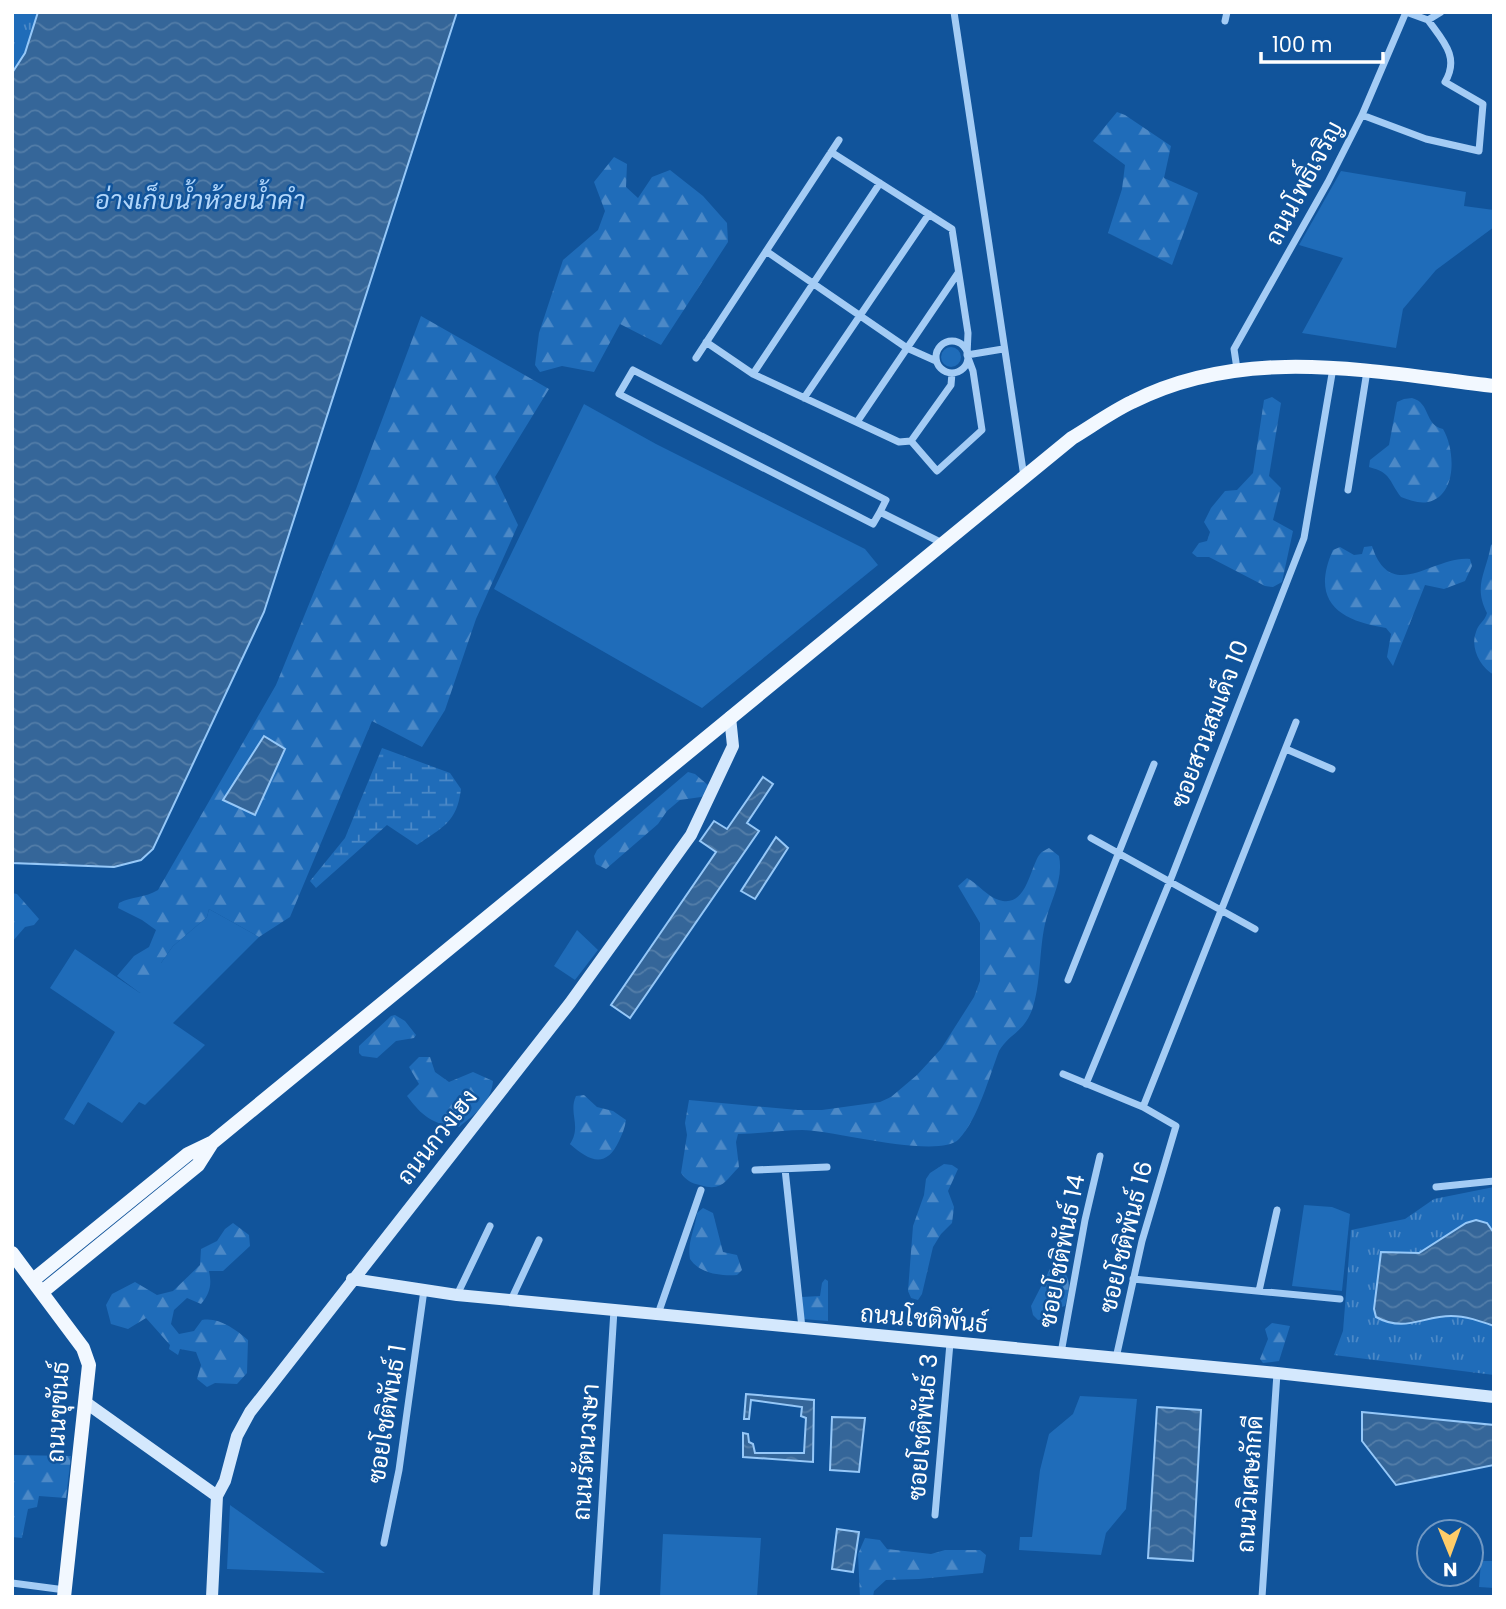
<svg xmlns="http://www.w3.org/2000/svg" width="1506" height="1609" font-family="Poppins,Sarabun,sans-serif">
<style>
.green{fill:#1f6cb9}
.forest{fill:url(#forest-firs)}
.wetland{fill:url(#wetland-marsh)}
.park{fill:url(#park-tufts)}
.water{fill:url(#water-waves);stroke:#96c8f8;stroke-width:2}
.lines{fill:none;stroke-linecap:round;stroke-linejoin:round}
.street{stroke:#a4ccf5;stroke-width:7}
.secondary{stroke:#d4e8fd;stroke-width:12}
.primary{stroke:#f2f8ff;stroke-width:14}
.labels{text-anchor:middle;stroke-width:5;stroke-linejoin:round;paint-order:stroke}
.street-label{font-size:24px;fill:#fff;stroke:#11549b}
.water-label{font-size:26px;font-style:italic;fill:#b1d6fb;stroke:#11549b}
</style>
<defs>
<pattern id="forest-firs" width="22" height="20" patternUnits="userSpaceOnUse" patternTransform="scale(1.75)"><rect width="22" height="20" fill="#1f6cb9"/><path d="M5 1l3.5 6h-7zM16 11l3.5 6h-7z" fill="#4c89c7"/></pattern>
<pattern id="wetland-marsh" width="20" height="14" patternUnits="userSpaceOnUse" patternTransform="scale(1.75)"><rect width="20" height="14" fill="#1f6cb9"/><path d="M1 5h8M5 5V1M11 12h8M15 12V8" fill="none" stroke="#4c89c7"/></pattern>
<pattern id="park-tufts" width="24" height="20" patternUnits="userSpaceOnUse" patternTransform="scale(1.75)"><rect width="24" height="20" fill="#1f6cb9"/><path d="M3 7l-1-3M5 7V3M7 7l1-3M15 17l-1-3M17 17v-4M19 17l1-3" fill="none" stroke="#4c89c7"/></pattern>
<pattern id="water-waves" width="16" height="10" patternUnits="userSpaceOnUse" patternTransform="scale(1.75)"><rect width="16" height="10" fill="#356699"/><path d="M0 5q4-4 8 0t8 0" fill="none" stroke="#537da8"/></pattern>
</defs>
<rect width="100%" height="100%" fill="#11549b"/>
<path class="green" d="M1341,171L1466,192L1464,206L1494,210V227L1436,270L1403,309L1396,348L1302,333L1343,258L1299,245Z
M941 357a10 10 0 1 1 20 0a10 10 0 1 1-20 0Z
M584,404L656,444L865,549L878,565L702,708L494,589Z
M209,909L259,937L173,1023L205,1045L145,1105L139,1102L122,1123L88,1102L74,1125L64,1119L115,1032L50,988L75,949L140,993L173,946L207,917Z
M577,930L598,950L575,980L554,966Z
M1304,1205L1332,1207L1350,1214L1342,1291L1292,1286Z
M1080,1396L1137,1399L1126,1509L1106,1533L1101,1555L1019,1550L1020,1537H1032L1040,1470L1049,1434L1073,1414Z
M230,1505L325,1573L227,1569Z
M663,1534L761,1538L757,1597H660Z
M1481,1561H1494V1588L1479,1587Z"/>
<path class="forest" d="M1117,112L1125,115L1171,146L1164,178L1198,193L1172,265L1108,233L1122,189L1125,165L1093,141Z
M614,157L627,164L626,187L638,198L652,177L670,170L703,196L727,223L728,242L661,345L620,324L594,372L562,366L540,372L535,365L539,333L563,260L598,230L605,211L594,182Z
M421,316L549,389L495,477L518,525L476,619L445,710L422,747L372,721L290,917L259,937L209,909L207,917L173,946L161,963L166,971C159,982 152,990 140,993L117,976L134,956L149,947L156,930L142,920L118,908L119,903C132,896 145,898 158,890L276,685L356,489Z
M1272,397L1281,403L1269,476L1281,488L1273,520L1293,531L1282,582L1273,587L1265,586L1209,557H1197L1192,553L1199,543L1207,541L1210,532L1204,522L1211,508L1225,491L1237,490L1253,473L1264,400Z
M1412,398C1431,403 1424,425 1443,429C1455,449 1458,495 1428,502C1419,504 1410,500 1401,497C1388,480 1392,473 1369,467L1370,460L1389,445L1397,402L1404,399Z
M1494,542V675C1480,667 1470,648 1476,632C1478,624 1485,621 1487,613C1473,586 1486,573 1491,545Z
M1372,546C1391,605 1434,555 1470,559L1472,566L1465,581L1444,589L1425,585L1393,666L1387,657L1391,634L1386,628C1339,621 1310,601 1333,550L1340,547L1354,555L1362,554L1364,547Z
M688,772L695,774L709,786L708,792L701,797L680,800L667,811L658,824L606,869L596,864L594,856L597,850Z
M1049,848L1059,856C1064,881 1050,900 1045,924C1039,950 1041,985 1032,1010C1023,1033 1010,1033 999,1051C989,1077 978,1119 959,1139C939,1160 833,1130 802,1130C781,1130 760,1134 738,1134L736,1142L739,1167C725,1181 722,1192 700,1185C691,1183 687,1181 681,1173L687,1135L685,1123L689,1100L798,1110H822L880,1102L891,1097L917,1075L941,1049L974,997L980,981V923L958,886L967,878C978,884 988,897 999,900C1027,909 1030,866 1040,854C1042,851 1046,850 1049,848Z
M12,893L17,894L39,919L34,925L25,927L12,942Z
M395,1015L405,1021L416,1035L414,1038L396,1041L377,1058L362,1056L359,1053V1046L391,1016Z
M419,1057H430L435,1072L449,1082L473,1072L493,1081C491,1103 475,1114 459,1127C433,1125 422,1116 407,1096L419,1084L409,1067Z
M584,1095L597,1107L613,1111L626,1120C625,1128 622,1134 619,1141C606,1169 589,1161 570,1144C582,1126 568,1113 576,1096Z
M944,1164L952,1165L958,1169L948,1191L954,1207L952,1223L941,1234L933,1247L922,1294L918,1300L911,1298L908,1291L913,1226L924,1195L926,1179L930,1173Z
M703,1208L713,1213L723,1252L737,1255L742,1270L737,1275C721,1276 700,1274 690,1259C687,1243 695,1229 697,1213Z
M233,1223L249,1235L250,1246L223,1271H209C212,1285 210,1293 201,1304L187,1298L174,1310L171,1324L179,1334L194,1331L202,1320C219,1317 235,1329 248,1340L247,1373L237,1384L215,1383L207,1387L197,1379L201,1365L196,1352L180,1349L178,1355L169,1349L170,1345L146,1318L128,1329L111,1324L106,1305L112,1294L135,1282L157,1295L173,1291L200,1265L201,1249L217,1241L225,1229Z
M1050,1269C1074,1268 1070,1289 1065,1306L1051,1310L1044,1319L1038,1320L1033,1315L1031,1306Z
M825,1279L828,1281V1321L803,1319L802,1297L820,1296L822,1283Z
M1272,1323L1290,1326L1279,1361L1263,1363L1260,1359L1268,1339L1265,1329Z
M12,1455L71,1456L66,1498L39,1496L37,1507L28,1509L22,1538L12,1537Z
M865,1538L880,1540L887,1549L931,1554L945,1550H980L986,1555L983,1573L919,1579L886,1580L874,1591L873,1597H860L858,1554Z"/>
<path class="wetland" d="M382,748L450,773L461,789C457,822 443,827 417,845L387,825L316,888L310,881L345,838Z"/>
<path class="park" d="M12,12H38L25,53L12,73Z
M1494,1187V1375L1334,1355L1343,1331L1351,1230L1405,1219L1434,1199Z"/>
<path class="water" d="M38,12H457L264,612L153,849L141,860L114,867L12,863V73L25,53Z
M264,736L285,749L255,815L223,800Z
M763,777L773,784L747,823L759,831L630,1018L611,1005L716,852L700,841L714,821L727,829Z
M776,837L788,848L755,899L741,891Z
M1476,1220L1487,1223L1494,1233V1326C1480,1321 1466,1316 1451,1316C1423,1316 1405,1333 1376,1317L1374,1309L1381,1252L1419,1253L1466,1223Z
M746,1394L814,1400L813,1462L743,1457V1433L748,1434L749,1442L753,1444L755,1453H804L806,1418L801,1416L802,1407L751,1400L749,1419H744Z
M1157,1407L1201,1410L1193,1561L1148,1558Z
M1362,1412L1494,1425V1465L1396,1485L1362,1441Z
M832,1417L865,1418L859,1472L830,1470Z
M837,1529L859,1532L853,1572L832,1569Z"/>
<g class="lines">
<path class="street" d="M954,12L1024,477
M1225,21L1227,12
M1362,115L1426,139L1479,151L1483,104L1445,82C1460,57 1443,41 1428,20
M831,152L952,229L968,333L967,355L973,371L982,430L937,471L911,441
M766,251L907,348L936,361
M936 357a16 16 0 1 1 32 0a16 16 0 1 1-32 0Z
M706,342L753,374L899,442L911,441L951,385L952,373
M967,355L1003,349
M696,358L839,140
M1237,369L1234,349L1328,182L1362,115L1406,12L1428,20L1441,12
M753,374L880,183
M804,398L929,214
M857,422L958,273
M1348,490L1367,371
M880,512L886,500L633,370L619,394L873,524L880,512L942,543
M1286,749L1332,769
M1091,838L1255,929
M1068,980L1154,764
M1063,1074L1143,1107L1176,1126L1142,1241L1116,1358
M1086,1084L1170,881L1304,538L1333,368
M1143,1107L1296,722
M785,1169L802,1328
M755,1170L827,1167
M1436,1187L1494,1181
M1133,1279L1340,1299
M1259,1291L1277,1210
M457,1295L490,1226
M511,1300L539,1240
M658,1314L701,1190
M1061,1353L1085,1220L1100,1156
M935,1515L950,1343
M384,1543L399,1470L424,1290
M12,1583L65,1590
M596,1597L614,1310
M1262,1597L1277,1373"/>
<path class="secondary" d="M352,1279L457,1295L1277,1373L1494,1397
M85,1402L217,1496
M212,1597L217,1496L225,1481L237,1436L250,1412L570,1003L691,835L733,746L730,717"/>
<path class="primary" d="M12,1253L83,1348L89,1365L64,1597
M33,1280L188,1154L213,1142L1072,438C1092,426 1111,412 1132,402C1246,344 1373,372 1494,386
M42,1292L198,1165L212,1143"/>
</g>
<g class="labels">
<g class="street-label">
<text transform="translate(1304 183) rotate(-62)" y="8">ถนนโพธิ์เจริญ</text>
<text transform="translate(1210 724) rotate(-69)" y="8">ซอยสวนสมเด็จ 10</text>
<text transform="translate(437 1137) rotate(-52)" y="8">ถนนกวงเฮง</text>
<text transform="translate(1126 1237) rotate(-76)" y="8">ซอยโชติพันธ์ 16</text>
<text transform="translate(1062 1251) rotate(-79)" y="8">ซอยโชติพันธ์ 14</text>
<text transform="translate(924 1319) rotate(5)" y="8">ถนนโชติพันธ์</text>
<text transform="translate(58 1412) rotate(-87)" y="8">ถนนขุขันธ์</text>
<text transform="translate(387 1414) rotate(-81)" y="8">ซอยโชติพันธ์ 1</text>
<text transform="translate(923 1427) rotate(-85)" y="8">ซอยโชติพันธ์ 3</text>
<text transform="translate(586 1452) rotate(-86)" y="8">ถนนรัตนวงษา</text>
<text transform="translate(1250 1484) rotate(-86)" y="8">ถนนวิเศษภักดี</text>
</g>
<g class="water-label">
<text x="200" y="209">อ่างเก็บน้ำห้วยน้ำคำ</text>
</g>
</g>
<rect width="1506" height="1609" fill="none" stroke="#ffffff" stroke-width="28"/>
<g transform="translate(1450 1553) rotate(179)"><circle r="33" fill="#11549b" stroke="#7098c3" stroke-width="2"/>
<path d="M0-5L12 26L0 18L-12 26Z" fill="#ffcc68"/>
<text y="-10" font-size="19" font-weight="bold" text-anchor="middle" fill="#ffffff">N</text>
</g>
<path d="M1261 52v10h122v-10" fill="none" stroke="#ffffff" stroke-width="3.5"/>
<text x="1272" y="52" font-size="21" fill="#ffffff" stroke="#11549b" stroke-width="5" paint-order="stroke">100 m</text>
</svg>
